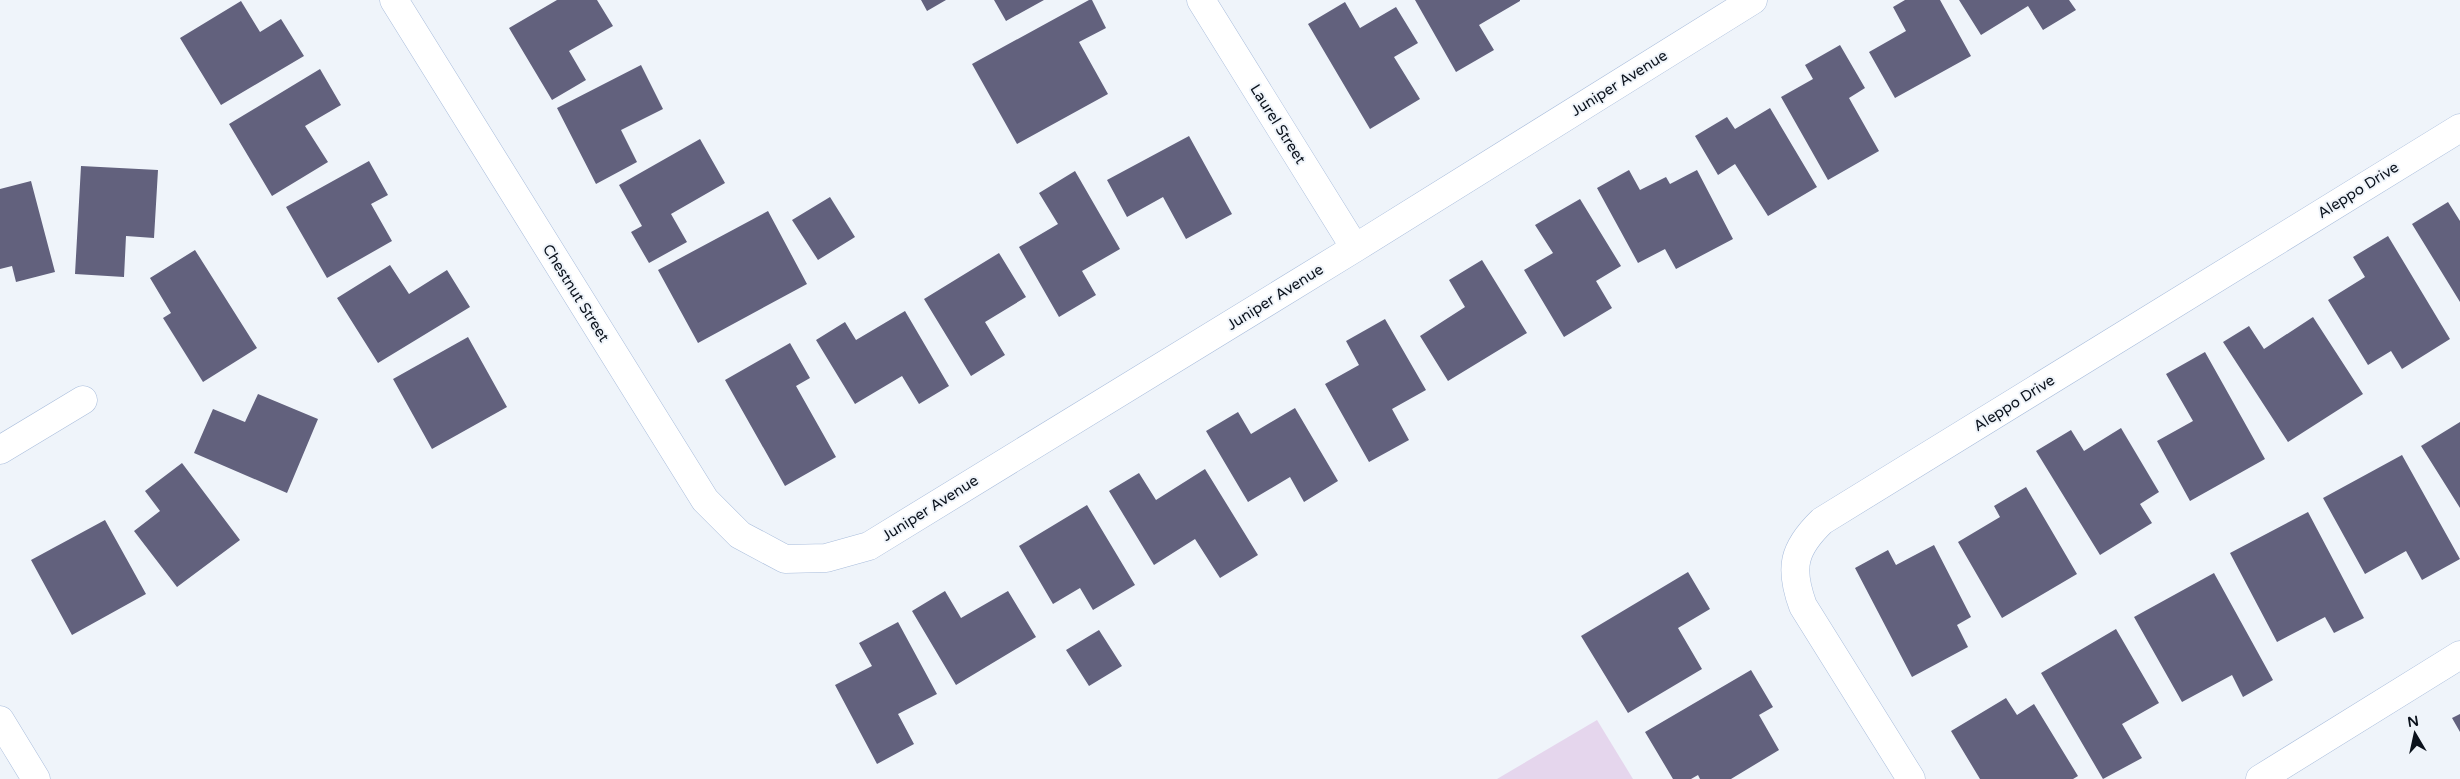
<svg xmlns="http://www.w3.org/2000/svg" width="2460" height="779" font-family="'Varela Round',sans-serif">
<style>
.green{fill:#e5d6ed}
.building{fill:#62617d}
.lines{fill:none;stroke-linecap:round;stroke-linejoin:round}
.minor-casing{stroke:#a9bddc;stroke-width:29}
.minor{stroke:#fff;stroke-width:28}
.labels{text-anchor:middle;stroke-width:4;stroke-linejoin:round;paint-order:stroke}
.street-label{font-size:15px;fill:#0b121c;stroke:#eff4fa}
</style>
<rect width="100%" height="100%" fill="#eff4fa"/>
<path class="green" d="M1597,720L1633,779H1497Z"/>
<path class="building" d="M557,0H597L613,26L569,51L586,80L552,100L509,28Z
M921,0H946L927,11Z
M994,0H1044L1006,21Z
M1089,0H1092L1106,28L1079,42L1108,94L1017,144L972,64Z
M1415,0H1520V1L1479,25L1494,50L1456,72Z
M1905,0H1940L1971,56L1895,98L1869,52L1906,31L1893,7Z
M1959,0H2069L2076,10L2043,30L2028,6L1981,35Z
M241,1L260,32L281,19L304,56L221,105L180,38Z
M1345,2L1360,28L1396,7L1418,43L1394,57L1420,99L1370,129L1308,24Z
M1840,45L1865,88L1849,98L1879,151L1828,180L1781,97L1813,79L1805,65Z
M641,65L663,109L621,130L637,162L596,184L557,108Z
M320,69L341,105L305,126L328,162L272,196L229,124Z
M1770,108L1817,187L1768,216L1735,164L1718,175L1695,136L1727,117L1735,129Z
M1189,136L1232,214L1186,239L1163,197L1127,217L1107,180Z
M700,139L725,183L671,214L687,242L649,263L631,232L642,226L619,185Z
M369,161L388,195L371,204L392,241L327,278L286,207Z
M81,166L158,170L154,238L126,236L124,277L75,274Z
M1629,170L1640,190L1666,177L1670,184L1697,170L1733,239L1676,269L1665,249L1638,263L1597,188Z
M1075,171L1120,249L1082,271L1096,295L1059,317L1019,247L1058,224L1039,193Z
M31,181L55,272L16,282L12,266L0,269V189Z
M830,197L855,237L818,260L792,220Z
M1580,199L1621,266L1596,281L1612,308L1564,337L1524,270L1553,253L1535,225Z
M2448,202L2460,221V302L2412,224Z
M768,211L807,284L698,343L658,270Z
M2388,236L2450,339L2402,369L2391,351L2368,365L2328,300L2365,277L2353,257Z
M195,250L257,348L203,382L163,318L171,313L150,278Z
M999,253L1026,297L985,322L1005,355L971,376L924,299Z
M1482,260L1527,333L1448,381L1420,336L1465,307L1449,280Z
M390,265L409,294L447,270L470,307L378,363L337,298Z
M905,311L949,386L919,404L902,376L855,404L816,340L845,322L856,340Z
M2313,317L2363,394L2288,442L2223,342L2249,326L2264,349Z
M1385,319L1426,390L1392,409L1409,440L1369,462L1325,384L1359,365L1346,341Z
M468,337L507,407L432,449L393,379Z
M790,343L810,378L796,386L836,457L785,486L725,380Z
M2205,352L2265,459L2190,501L2157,441L2193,421L2166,374Z
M258,394L318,419L287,493L194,453L213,409L245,422Z
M1295,408L1338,481L1304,502L1290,477L1248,502L1206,431L1238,412L1251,434Z
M2460,422V508L2421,446Z
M2121,428L2159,492L2140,504L2152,523L2100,555L2036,451L2071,430L2084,451Z
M2402,455L2460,559L2422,580L2406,551L2365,574L2323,498Z
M182,463L240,540L177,587L134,531L160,511L145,491Z
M1205,469L1258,555L1220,578L1195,539L1154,565L1109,491L1139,473L1156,500Z
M2026,487L2077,574L2002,618L1958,542L2000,517L1994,506Z
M1087,505L1135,585L1093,610L1080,588L1053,604L1019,546Z
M2308,512L2364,618L2334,633L2325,617L2277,642L2230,553Z
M105,520L146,594L72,635L31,560Z
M1934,545L1971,617L1957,625L1968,647L1912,677L1855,568L1888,550L1896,565Z
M1688,572L1710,609L1678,628L1702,669L1628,713L1581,636Z
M2214,573L2273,680L2243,697L2232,675L2182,702L2134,617Z
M945,591L961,618L1008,591L1036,637L956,685L912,611Z
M898,622L937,694L898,714L914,744L877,764L835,685L872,666L859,643Z
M2116,629L2159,703L2122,724L2142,758L2103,779L2041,673Z
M1099,630L1122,666L1089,686L1066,650Z
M1751,670L1773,707L1759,715L1779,750L1731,779H1700L1698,775L1691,779H1673L1645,732Z
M2006,698L2017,715L2034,704L2078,776L2073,779H1980L1951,731Z
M2460,714V732L2452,718Z"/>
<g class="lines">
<defs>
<path id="minor" d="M394,0L705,500L740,535L785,559L826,558L869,546L1355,248L1753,0
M1201,0L1355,248
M0,450L83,400
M0,720L36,779
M1911,779L1803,606C1789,568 1793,549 1822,521L2460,128
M2260,779L2460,655"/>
</defs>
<use href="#minor" class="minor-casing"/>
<use href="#minor" class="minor"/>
</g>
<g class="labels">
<g class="street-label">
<text transform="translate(1619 83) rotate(-32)" y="5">Juniper Avenue</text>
<text transform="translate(1278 124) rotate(58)" y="5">Laurel Street</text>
<text transform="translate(2358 190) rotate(-32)" y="5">Aleppo Drive</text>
<text transform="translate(576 293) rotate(58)" y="5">Chestnut Street</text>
<text transform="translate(1275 297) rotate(-32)" y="5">Juniper Avenue</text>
<text transform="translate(2014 403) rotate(-32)" y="5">Aleppo Drive</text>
<text transform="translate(930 508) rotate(-32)" y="5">Juniper Avenue</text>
</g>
</g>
<g transform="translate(2415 734) rotate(351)" stroke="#eff4fa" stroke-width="4" paint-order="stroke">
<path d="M0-4L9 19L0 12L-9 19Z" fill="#0b121c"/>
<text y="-8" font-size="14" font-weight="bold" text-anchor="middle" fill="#0b121c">N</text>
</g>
</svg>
